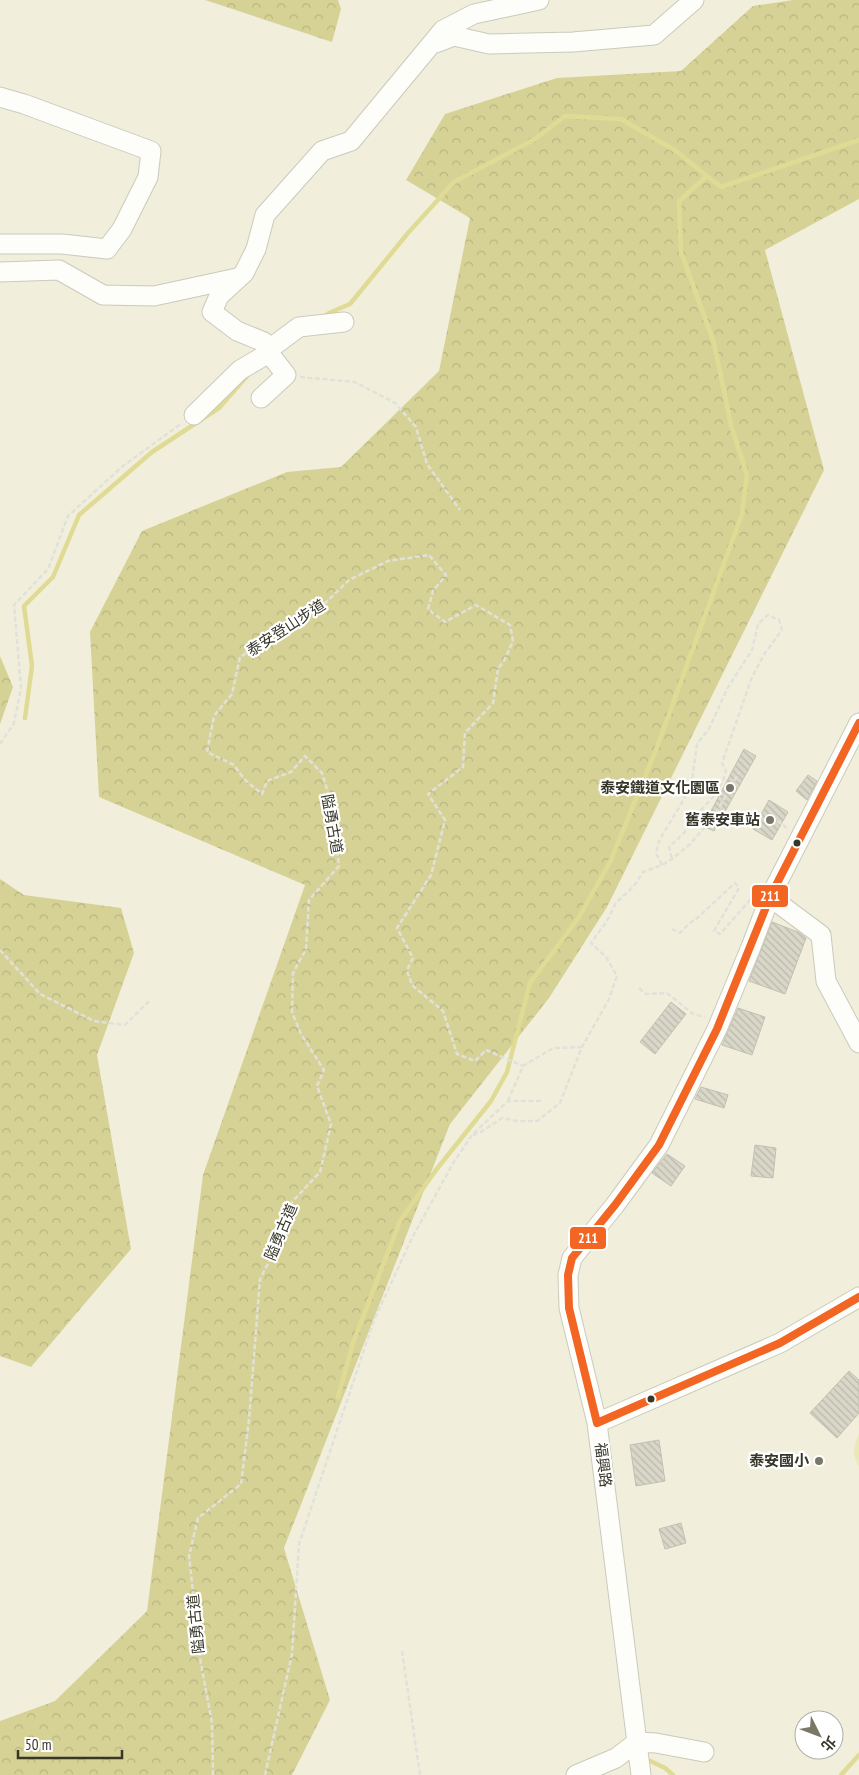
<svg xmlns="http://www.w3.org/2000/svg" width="859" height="1775" font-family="'PT Sans Narrow','Noto Sans TC',sans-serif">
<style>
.forest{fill:url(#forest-crowns)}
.park{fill:#eae7ba}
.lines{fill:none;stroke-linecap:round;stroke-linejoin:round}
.stream{stroke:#e0db94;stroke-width:4.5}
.building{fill:url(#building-back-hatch);stroke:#c2c0b2}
.minor-casing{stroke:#cbcabb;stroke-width:21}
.path{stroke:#e1e1da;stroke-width:2.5;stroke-dasharray:5 2.5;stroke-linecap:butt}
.minor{stroke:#fdfdfa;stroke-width:19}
.bus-1-casing{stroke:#fff;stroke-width:11}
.bus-1{stroke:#f26522;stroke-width:8}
.poi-dot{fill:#787768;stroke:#fff;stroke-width:2}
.bus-dot{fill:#373629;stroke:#fff;stroke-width:2}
.labels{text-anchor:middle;stroke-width:4.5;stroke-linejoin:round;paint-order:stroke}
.street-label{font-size:15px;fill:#373629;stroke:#fff}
.poi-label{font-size:15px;font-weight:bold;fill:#373629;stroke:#fff;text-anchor:end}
.line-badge{stroke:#fff;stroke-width:2}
.badge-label{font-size:14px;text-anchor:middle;font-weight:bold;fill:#fff}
</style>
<defs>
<pattern id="forest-crowns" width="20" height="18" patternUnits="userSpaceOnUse" patternTransform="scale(1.25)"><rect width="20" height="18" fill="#d6d296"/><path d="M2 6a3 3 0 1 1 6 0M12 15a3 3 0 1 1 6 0" fill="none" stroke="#b8b581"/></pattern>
<pattern id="building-back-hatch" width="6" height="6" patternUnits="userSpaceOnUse" patternTransform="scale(1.25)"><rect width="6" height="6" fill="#d8d7c8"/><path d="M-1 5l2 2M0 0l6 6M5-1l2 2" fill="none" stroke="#bab9ac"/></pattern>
</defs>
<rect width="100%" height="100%" fill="#f1efdc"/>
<path class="forest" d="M205,0H338L341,9L332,42Z
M793,0H859V199L765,250L824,470L607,907L549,998L450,1124L284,1548L330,1700L292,1775H0V1721L55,1701L147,1611L203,1175L305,885L99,797L90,632L142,531L287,472L341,467L439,371L470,218L406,180L445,114L557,78L681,71L753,6Z
M0,656L13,687L0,724Z
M0,879L24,895L121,908L134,953L97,1055L131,1249L31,1367L0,1356Z"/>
<path class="park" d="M859,1434V1467C852,1455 853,1446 859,1434Z"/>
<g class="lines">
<path class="stream" d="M323,317L329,313L350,304L408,233L454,182L535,139L565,116L621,119L676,151L707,176
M25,718L32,666L24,606L53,577L79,515L152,452L219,408L248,375
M338,1397L353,1343L400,1221L436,1170L491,1101L507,1072L530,983L579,917L611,860L657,747L742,514L747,475L731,425L714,343L681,252L679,201L707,176L721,187L859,140
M644,1758L665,1768L673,1775
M841,1775L859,1755"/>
</g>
<path class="building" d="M744,749L756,756L714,831L703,826Z
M808,775L817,781L807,800L796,791Z
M769,800L788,812L772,840L753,829Z
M772,922L798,932L806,938L785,994L749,981Z
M671,1002L686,1014L655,1054L640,1042Z
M738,1008L765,1017L752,1055L722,1045Z
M701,1087L728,1095L724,1108L695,1099Z
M755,1145L776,1148L773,1178L751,1176Z
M667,1154L685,1166L671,1186L652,1173Z
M849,1371L859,1380V1413L837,1438L810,1413Z
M659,1440L665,1481L636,1486L630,1445Z
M681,1523L686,1543L665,1549L659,1529Z"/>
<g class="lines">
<defs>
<path id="minor" d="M436,43L454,36L489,44L573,42L654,35L694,0
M0,97L24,104L151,151L148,177L122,229L107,249L62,244H0
M0,272L59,270L103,295L154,296L237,278
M268,350L299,327L344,322
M261,398L286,375L269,353
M194,415L240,370L269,353L264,342L237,331L212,312L219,296L244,273L256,249L265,215L322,151L351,141L443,30L474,14L539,0
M770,897L821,935L826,981L859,1043
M597,1423L780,1343L859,1297
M637,1742L656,1743L704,1752
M576,1775L616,1758L637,1742
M641,1775L597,1423L569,1308L568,1275L572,1258L615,1205L659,1145L717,1029L751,947L770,897L859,723"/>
</defs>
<use href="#minor" class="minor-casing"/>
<path class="path" d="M300,377L355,382L395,403L416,427L427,464L460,510
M0,744L14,723L21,688L14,605L48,569L68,516L123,466L182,423
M777,821L787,828
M662,865L656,853L659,841L691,787L697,744L709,729L727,689L752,650L758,624L768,615L779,620L782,630L765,653L752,677L722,763L726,771L723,781L713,797L691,821L684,833L669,847L672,859
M672,929L680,933L691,922L694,921L735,883L739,888L714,931L720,934L751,899
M0,950L40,994L94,1021L125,1025L150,1000
M639,988L646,994L667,993L693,1014L705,1017
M508,1101L523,1066L553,1048L582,1047
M473,1135L481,1132L502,1118L517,1121H537L560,1103L582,1047L609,999L617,976L606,957L591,943L607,921L616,903L634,886L643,872L662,865L672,859L689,845L714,817L739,772
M402,1651L420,1775
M213,1775L212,1723L201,1664L189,1556L198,1518L241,1484L249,1420L260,1279L275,1250L292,1202L320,1172L331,1124L317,1086L324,1070L301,1034L292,1012L293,973L306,949L309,900L339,866L331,802L322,773L305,756L291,772L267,781L262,794L245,780L234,765L207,752L214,716L232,694L240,657L318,610L349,580L388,561L429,555L446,575L433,591L428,609L445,622L476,605L510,625L513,641L505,659L498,669L493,703L465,733L463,767L428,794L445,820L431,875L397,928L413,958L407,970L412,985L443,1011L457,1054L475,1061L486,1050L523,1066
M265,1775L292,1654L299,1544L374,1320L412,1238L452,1165L472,1135L508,1101H541"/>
<use href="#minor" class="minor"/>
<defs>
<path id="bus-1" d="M597,1423L569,1308L568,1275L572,1258L615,1205L659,1145L717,1029L770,897L859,723
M597,1423L780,1343L859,1297"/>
</defs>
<use href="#bus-1" class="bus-1-casing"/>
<use href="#bus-1" class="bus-1"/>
</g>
<g class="poi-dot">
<circle cx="730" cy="788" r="5"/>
<circle cx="770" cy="820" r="5"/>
<circle cx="819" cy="1461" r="5"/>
</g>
<g class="bus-dot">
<circle cx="797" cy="843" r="4.5"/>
<circle cx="651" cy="1399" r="4.5"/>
</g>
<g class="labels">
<g class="street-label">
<text transform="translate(286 628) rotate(-33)" y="5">泰安登山步道</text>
<text transform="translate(332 824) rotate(80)" y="5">隘勇古道</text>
<text transform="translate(281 1232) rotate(-67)" y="5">隘勇古道</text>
<text transform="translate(603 1465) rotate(83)" y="5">福興路</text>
<text transform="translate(196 1624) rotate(-96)" y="5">隘勇古道</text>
</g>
<g class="poi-label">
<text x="720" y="793">泰安鐵道文化園區</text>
<text x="760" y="825">舊泰安車站</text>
<text x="809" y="1466">泰安國小</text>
</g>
</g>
<g class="line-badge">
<rect x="751" y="884" width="38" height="24" rx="5" fill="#f26522"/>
<rect x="569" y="1226" width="38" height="24" rx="5" fill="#f26522"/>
</g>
<g class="badge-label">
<text x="770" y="901">211</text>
<text x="588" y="1243">211</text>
</g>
<g transform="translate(819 1735) rotate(132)"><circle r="24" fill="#ffffff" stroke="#afafa9"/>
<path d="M0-4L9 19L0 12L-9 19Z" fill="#787768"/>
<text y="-8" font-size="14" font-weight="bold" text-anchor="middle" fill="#373629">北</text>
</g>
<path d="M18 1750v8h104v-8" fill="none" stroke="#373629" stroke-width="2.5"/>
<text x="25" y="1750" font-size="15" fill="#373629" stroke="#ffffff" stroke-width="4" paint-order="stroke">50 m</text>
</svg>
